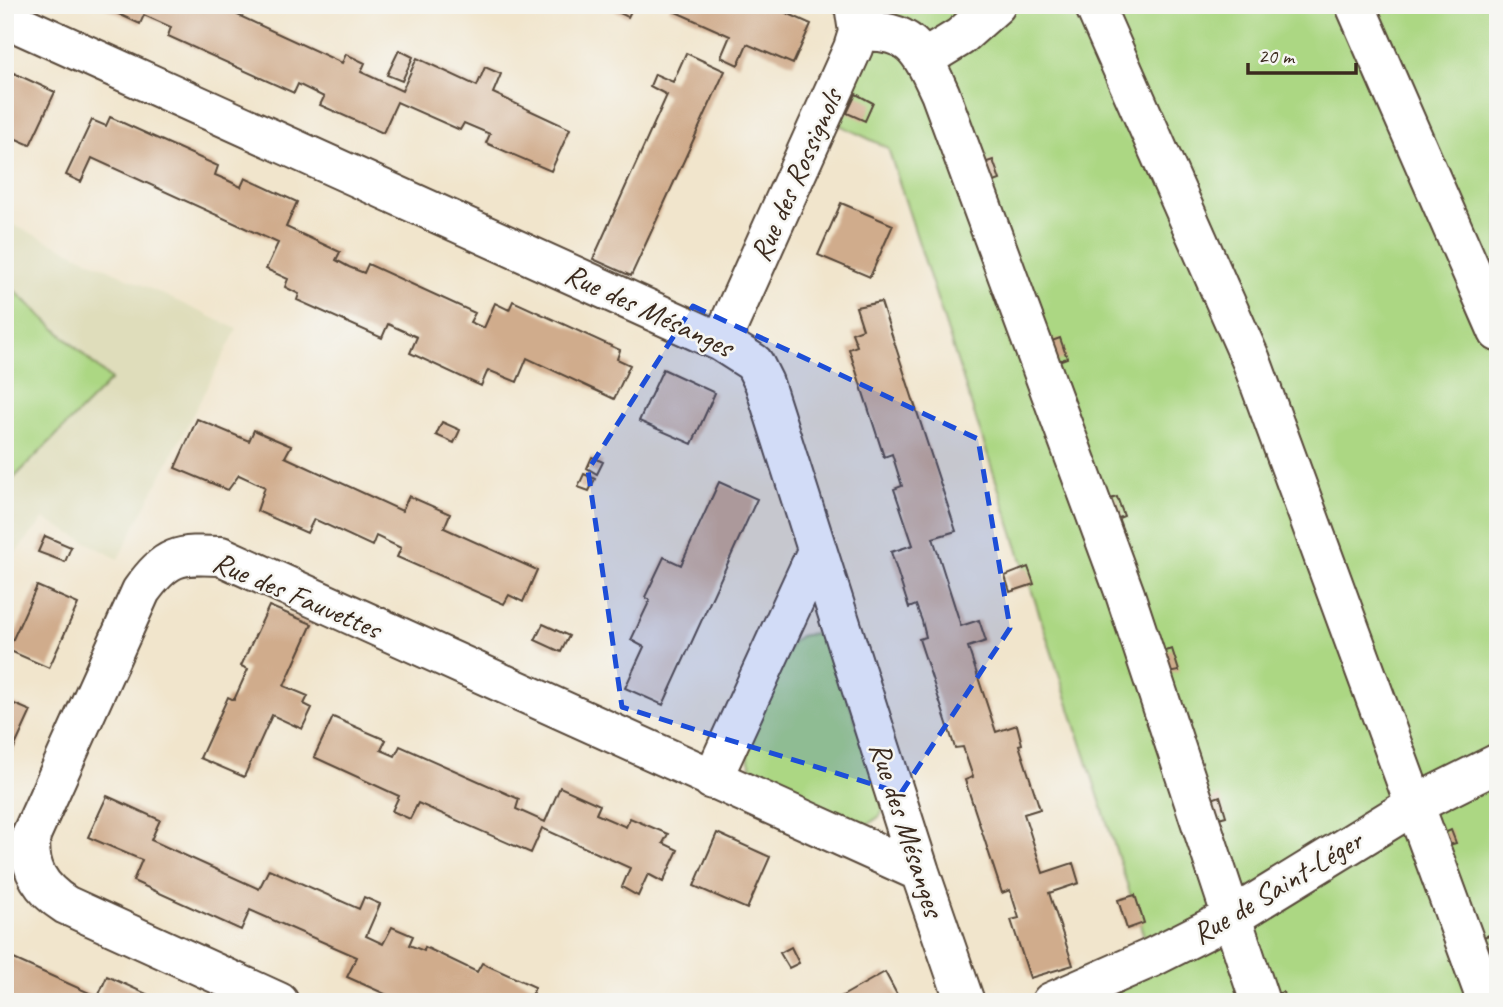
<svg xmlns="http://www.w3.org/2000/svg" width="1503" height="1007" font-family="Caveat,sans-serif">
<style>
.built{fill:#dfddbb}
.green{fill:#acd783;stroke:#748050;stroke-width:2}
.building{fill:#d0ac8c}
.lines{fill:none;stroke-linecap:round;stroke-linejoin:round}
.minor-casing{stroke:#564638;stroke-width:42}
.minor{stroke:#fff;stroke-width:38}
.marked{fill:#1d4ed8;fill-opacity:0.2;stroke:#1d4ed8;stroke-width:5;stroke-dasharray:14 9;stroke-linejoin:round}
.labels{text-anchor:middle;stroke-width:5;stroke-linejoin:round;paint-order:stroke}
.street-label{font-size:30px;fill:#3b2a1e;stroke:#f6f6f2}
</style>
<rect width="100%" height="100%" fill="#f6f6f2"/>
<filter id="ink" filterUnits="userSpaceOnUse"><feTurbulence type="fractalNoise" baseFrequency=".0143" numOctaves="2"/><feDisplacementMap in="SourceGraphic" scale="14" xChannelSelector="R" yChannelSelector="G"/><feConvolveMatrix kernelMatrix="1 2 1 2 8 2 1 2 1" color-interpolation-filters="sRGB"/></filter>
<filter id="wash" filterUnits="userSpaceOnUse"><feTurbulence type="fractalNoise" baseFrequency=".00686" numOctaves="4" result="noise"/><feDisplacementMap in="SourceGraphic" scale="28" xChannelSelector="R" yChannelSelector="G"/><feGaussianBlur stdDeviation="1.57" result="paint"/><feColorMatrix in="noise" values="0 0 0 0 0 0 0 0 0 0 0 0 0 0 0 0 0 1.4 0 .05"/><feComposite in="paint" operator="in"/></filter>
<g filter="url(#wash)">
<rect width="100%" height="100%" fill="#f1e5cc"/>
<path class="built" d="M5,221L237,329L118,559L44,519L5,565Z
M5,814L19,820L5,851Z"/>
<path class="green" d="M862,5H1498V1002H1051L1151,958L888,148L823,117Z
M5,282L111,380L5,487Z
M817,633L827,638L885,805L880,816L864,827L756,778L748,759L747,738L792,642L800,636Z"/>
<g id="blocks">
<path class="building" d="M99,5H216L342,63L346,54L365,63L361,72L402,91L417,58L477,86L485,67L501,74L493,93L570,129L551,171L486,143L490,134L464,123L460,130L397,102L383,133L320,105L324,97L298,84L294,93L168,36L171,27L144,15L140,24Z
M603,5H634L628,17Z
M671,5H748L759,10L762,5H769L811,24L793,64L747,44L738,65L721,57L730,36L669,9Z
M399,50L413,57L402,81L387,75Z
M686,53L725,71L631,276L593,259L667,95L650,86L655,74L673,82Z
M5,69L55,92L30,145L5,134Z
M856,94L873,103L865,121L847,113Z
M110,117L218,166L215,175L227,180L241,187L245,178L297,202L286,227L340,252L336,260L349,267L364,273L368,264L475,313L470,322L484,328L495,303L509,310L513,301L620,350L617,359L630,365L614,399L527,358L517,382L488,370L481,386L410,353L417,337L388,324L382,338L297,300L299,294L285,287L288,279L266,269L278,243L92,158L81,182L66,175L92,120L106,126Z
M993,160L1000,180L989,184L981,164Z
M841,203L893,225L870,277L818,255Z
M881,302L956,531L933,538L961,626L979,620L986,641L968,647L996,732L1017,725L1022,744L1019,745L1040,809L1024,814L1043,873L1073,863L1079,883L1049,893L1073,965L1030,978L1011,920L1019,918L1010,890L1002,893L965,780L973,777L963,747L955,748L919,639L926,637L922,621L916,605L909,608L891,552L913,545L894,489L902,486L892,454L884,457L849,349L857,346L852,333L863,329L856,307Z
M1060,338L1067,358L1056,362L1049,342Z
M663,369L715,393L692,444L639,421Z
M197,419L249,441L254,430L272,438L291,446L285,457L402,511L409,496L450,514L444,528L537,570L523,602L509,595L504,604L397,557L401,548L376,536L372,546L314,519L307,533L257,511L265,487L239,475L228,490L175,468Z
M442,422L460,430L454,443L436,435Z
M592,457L603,462L597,474L587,468Z
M584,474L595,479L589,491L578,487Z
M719,482L757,499L663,705L625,688L644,647L631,640L650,600L645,597L664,557L681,565Z
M1117,497L1124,516L1114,520L1107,500Z
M45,536L71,547L65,562L38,552Z
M1028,567L1034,584L1010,592L1005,576Z
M37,586L78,604L49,668L8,650Z
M269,606L312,624L284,686L308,696L304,704L312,708L302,729L272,715L244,777L200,758L228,697L234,700L248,669L241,666Z
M543,624L569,636L561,652L535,640Z
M1172,649L1179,671L1168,673L1161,652Z
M5,700L31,711L9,759L5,758Z
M333,717L386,740L381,750L395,756L400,746L519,799L516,809L545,822L560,787L600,805L596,814L626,827L630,818L668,834L663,843L678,850L663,882L648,874L638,896L622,887L630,868L542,828L531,853L418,803L410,819L392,811L399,796L314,757Z
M107,796L160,820L151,840L259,889L269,869L359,909L364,897L380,904L366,936L383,944L392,927L413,936L409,945L424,951L425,947L477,972L482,963L535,987L529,1002H403L347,977L357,957L250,910L241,930L133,881L142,860L88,837Z
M1220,796L1226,816L1215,819L1209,800Z
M1451,830L1456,843L1445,846L1440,835Z
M717,833L770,857L747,909L694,886Z
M1135,895L1144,923L1127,929L1118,900Z
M1489,935L1496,956L1486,959L1478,939Z
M791,947L799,963L789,968L780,953Z
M5,955L98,997L107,976L164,1002H5Z
M885,972L901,1002H839L837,999Z
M1283,992L1286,1002H1274L1272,995Z"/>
</g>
</g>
<g filter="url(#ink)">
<use href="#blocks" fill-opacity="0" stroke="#564638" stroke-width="2"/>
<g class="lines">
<defs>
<path id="minor" d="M1094,5L1251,360L1487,1002
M1355,5L1498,332
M5,18L721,342L754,363L764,383L920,872L965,1002
M858,32C910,28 920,49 940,93L1125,594L1260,1002
M924,59L960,37L996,5
M721,342L853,48L858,32L854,5
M712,780L817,551
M279,1002L66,905C39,888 27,867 31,835L141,591C167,555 178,554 221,556L920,872
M1051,1002L1151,958L1232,917L1414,805L1498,763"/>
</defs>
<use href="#minor" class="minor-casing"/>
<use href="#minor" class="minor"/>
</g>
</g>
<path class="marked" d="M693,306L978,439L1010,628L901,793L622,707L588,470Z"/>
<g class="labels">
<g class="street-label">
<text transform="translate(796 175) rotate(-66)" y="10">Rue des Rossignols</text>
<text transform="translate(649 310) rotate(25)" y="10">Rue des Mésanges</text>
<text transform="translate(297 595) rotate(23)" y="10">Rue des Fauvettes</text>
<text transform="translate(907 829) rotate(72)" y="10">Rue des Mésanges</text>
<text transform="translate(1277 887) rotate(-31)" y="10">Rue de Saint-Léger</text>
</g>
</g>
<rect width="1503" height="1007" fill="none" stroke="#f6f6f2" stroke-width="28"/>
<path d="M1248 63v10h108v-10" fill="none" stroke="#3b2a1e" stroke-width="3.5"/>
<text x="1258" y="63" font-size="21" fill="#3b2a1e" stroke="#f6f6f2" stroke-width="5" paint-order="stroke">20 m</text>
</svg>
